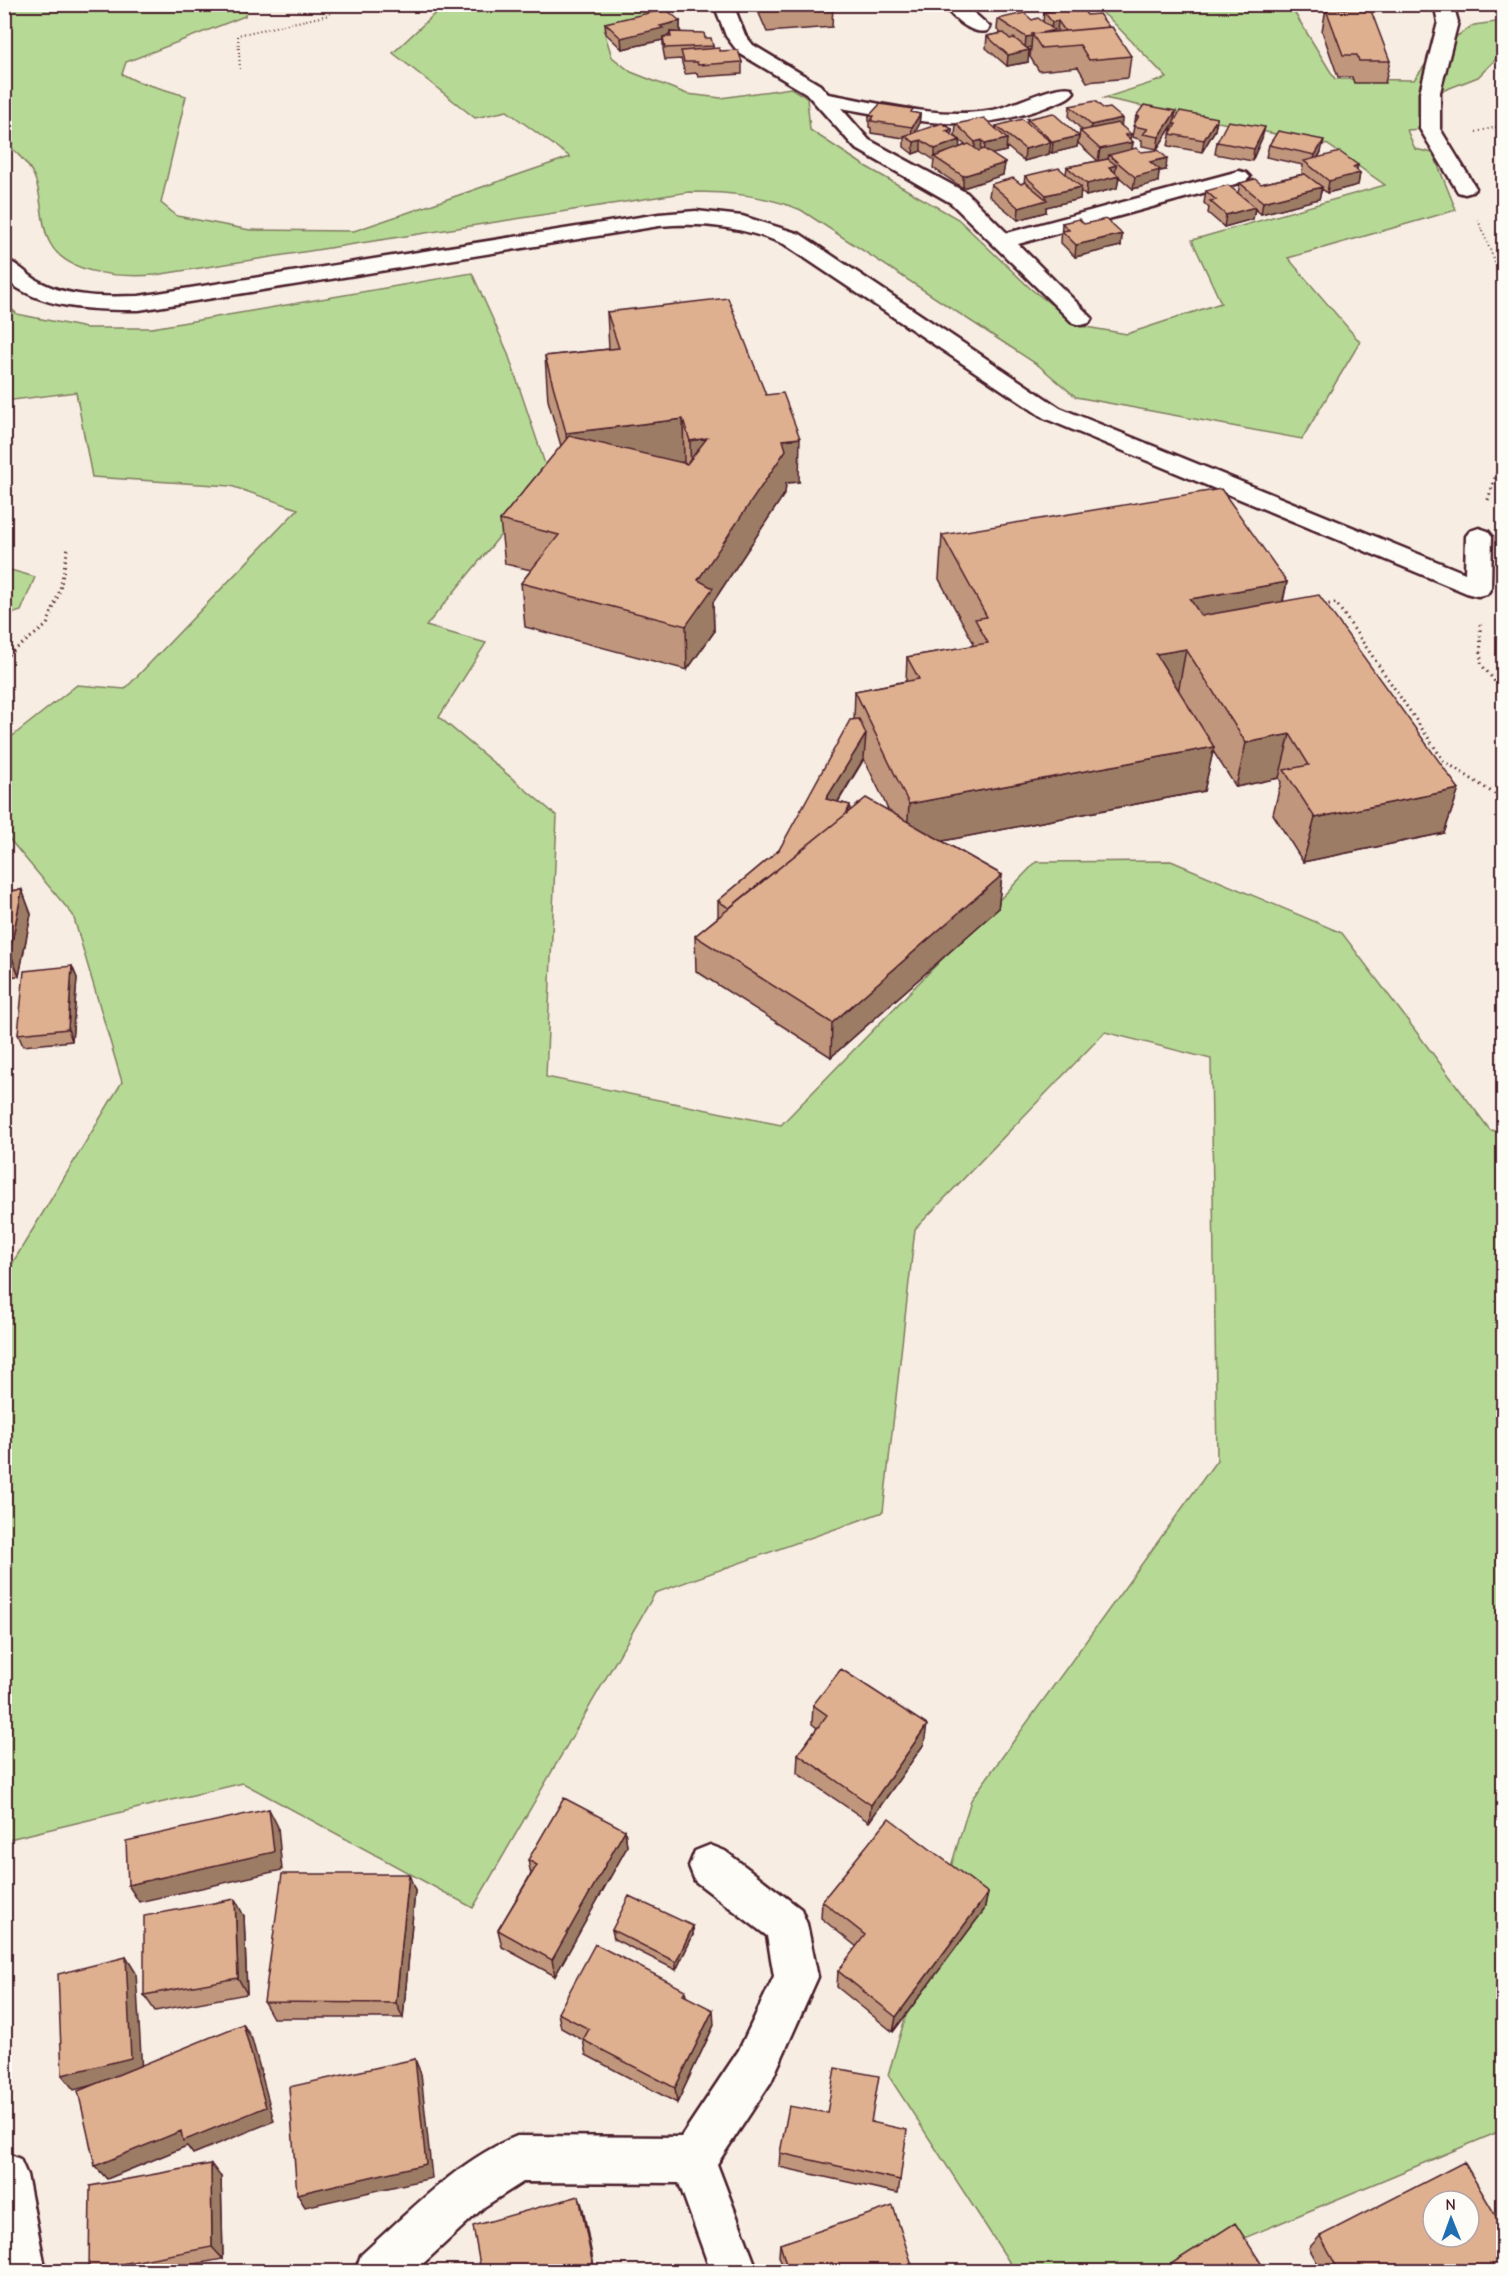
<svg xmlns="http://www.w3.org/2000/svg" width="1508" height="2276" font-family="'Comic Neue',sans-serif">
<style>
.green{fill:#b6da95;stroke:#807c60;stroke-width:1.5}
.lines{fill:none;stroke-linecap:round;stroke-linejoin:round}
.minor-casing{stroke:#4a1f2b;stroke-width:5}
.path-far1{stroke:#4a1f2b;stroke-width:2;stroke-dasharray:1 3;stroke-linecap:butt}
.path{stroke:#4a1f2b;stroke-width:3;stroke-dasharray:1.5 4;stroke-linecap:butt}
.minor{fill:#fdfcf7;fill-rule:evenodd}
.wall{fill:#c0977c;stroke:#4a1f2b;stroke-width:1.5;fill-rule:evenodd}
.shaded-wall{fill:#9c7b65;stroke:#4a1f2b;stroke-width:1.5}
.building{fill:#dfb090;stroke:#4a1f2b;stroke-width:1.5;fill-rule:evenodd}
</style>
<rect width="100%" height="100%" fill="#f7ede2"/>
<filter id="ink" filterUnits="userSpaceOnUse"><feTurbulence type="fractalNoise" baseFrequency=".0167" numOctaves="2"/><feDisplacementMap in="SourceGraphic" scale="12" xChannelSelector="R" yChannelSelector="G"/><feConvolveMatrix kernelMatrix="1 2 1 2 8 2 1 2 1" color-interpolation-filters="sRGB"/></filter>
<g filter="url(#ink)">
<path class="green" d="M5,5H247L245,16L126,62L122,74L136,81L186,96L161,203L177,216L250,230L354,231L570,157L507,111L475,118L393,53L444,5H647L659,14L604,31L612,57L631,72L687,94L721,98L791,88L807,98L810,130L865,166L958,219L1031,289L1080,326L1127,334L1221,303L1192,240L1385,185L1328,145L1104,98L1167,78L1111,20L1092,5H1293L1291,7L1335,79L1414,80L1437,49L1474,25L1503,21V52L1478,77L1424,98L1422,129L1407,130L1415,149L1433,153L1456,210L1288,258L1360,342L1302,439L1076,397L1038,365L801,210C764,195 729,192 689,192L155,275C124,277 67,276 50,243C40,225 43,196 34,176C28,162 15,152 5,141Z
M472,273L507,351L549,476L426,626L486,643L439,717L557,816L546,1077L781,1125L1036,862L1171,861L1342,933L1490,1130L1503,1132V2130L1165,2271H1015L888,2075L971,1800L1217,1460L1211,1059L1105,1032L915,1229L883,1512L655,1593L473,1908L243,1783L5,1840L4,1277L122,1082L73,915L5,834V742L77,685L125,689L298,509L231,486L92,477L76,392L5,401V303L17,314L86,328H152Z
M5,555L7,569L35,577L21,611L5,616Z"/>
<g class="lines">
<defs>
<path id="minor" d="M714,4H733L745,35L753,45L820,85L828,94C881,103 939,120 993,110C1013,106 1054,84 1071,88L1074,92C1068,100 1055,103 1046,107C972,135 916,121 841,108L869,140L967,193L1007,233L1239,171L1246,173L1250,177L1246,181L1018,244L1092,318L1089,323L1081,325L1073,323L951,203L855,148L806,93L739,53L726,36Z
M943,4H964L990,27L987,31C971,35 952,17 943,4Z
M1434,4H1453L1458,22L1440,92V129L1476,188L1472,192L1465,194L1458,192L1420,129V92L1438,22Z
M696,211L742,216L800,234L1060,408L1465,573L1466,536L1470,531L1479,528L1488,531L1492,536L1491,588L1487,594L1478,596L1469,594L1044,418L784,244C742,227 704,222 659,226L139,310C94,310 40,310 4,278V259C18,263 28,276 40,282C70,298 106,297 139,296L659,214Z
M710,1845L725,1851L801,1909L807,1924L818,1977L771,2082L717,2164L758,2272H711L679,2183L523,2182L484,2207L414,2272H355L361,2255C409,2212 457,2161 517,2136L681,2137L739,2050L774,1976L767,1936L695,1881L689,1866L695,1851Z
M4,2152L20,2159L27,2175L46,2272H4Z"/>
</defs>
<use href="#minor" class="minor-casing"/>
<path class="path-far1" d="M240,69L238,35L329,15L335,4
M1476,132L1504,125
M1478,220L1504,284"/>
<path class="path" d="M1488,500L1504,449
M1323,605L1336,603L1444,761L1504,800
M1480,624L1481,664L1504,693
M4,658L47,625L60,590L68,547"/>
<use href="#minor" class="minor"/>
</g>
<path class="wall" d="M758,4H833L832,27L767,32L758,11Z
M1326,9L1390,61L1385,83H1354L1352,77H1338L1322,31Z
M1044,12L1087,15L1131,56L1128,78L1087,82L1078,67L1039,71L1030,57L1031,47L1027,48L1029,50L1028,62L1007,66L986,48L987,36L1001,33L997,30L998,19L1032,20L1043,22Z
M680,21V32L705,38L713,46V49L742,62V74L698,77L697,73L685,74L681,59L665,60L663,49V40L622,49L606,34L605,23Z
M1070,106L1104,109L1122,118L1121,125L1130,139L1133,142L1132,149L1166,170L1159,171L1158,182L1133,189L1119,177L1117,188L1086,196L1080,191V199L1046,207V212L1018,220L989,196L991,184H1021L1024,183L1025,176L1066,174L1067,167L1098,161L1078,143L1080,131H1083L1069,117Z
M913,113L920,114L919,125L915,132L952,129V135L960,140L959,148L965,145L955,136L956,124L996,129V126L1027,123V119L1079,136L1077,147L1052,153L1050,152L1049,154L1024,161L1007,147L1006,151L991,154L1005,163L1003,175L963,188L933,168L934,160L921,151L913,154L904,147V138L871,133V128L869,127V116Z
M1136,116L1175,120L1217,118L1215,130L1202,152L1168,146L1172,126L1157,149L1142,146V140L1132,137Z
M1262,138L1252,161L1215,154L1217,142Z
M1269,145L1321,152L1318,158L1357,170L1360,173L1358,185L1327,193L1322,189L1319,199L1261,214L1255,209L1253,219L1224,227L1208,213L1209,208L1204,203L1206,191L1238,193L1240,183L1261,184L1303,174L1302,173L1303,165L1266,157Z
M1062,223L1084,224L1122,234L1121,246L1075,257L1061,243Z
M607,312L799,482L786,483L785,493L713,602L714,632L687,670L525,627L521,583L531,570L505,564L500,520L561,446L548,400L545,356L609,349Z
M942,535L1287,582L1283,602L1459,789L1444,833L1303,862L1273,814L1281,782L1279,778L1236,787L1213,751L1204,791L942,841L1002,875L998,909L831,1057L696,971L695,936L718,917V901L779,850L854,720L855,691L906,681L907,657L972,646L973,642L939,579ZM864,759L882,796L888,810L850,811V805L838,802Z
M22,890L31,914L19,976L4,977V891Z
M72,966L77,978L72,1041L23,1046L18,1034Z
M813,1705L924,1744L869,1822L797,1773L798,1754L817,1728L812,1724Z
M625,1830L627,1847L555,1976L502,1947L498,1930L531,1874L528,1860Z
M415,1891L403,2018H273L264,2002Z
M988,1893L984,1910L893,2032L837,1987L838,1971L857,1947L821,1918L822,1901Z
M244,1916L247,1994L155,2011L144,1995Z
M693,1926V1935L676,1970L614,1939L612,1930Z
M685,1990L686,1996L714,2025L677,2103L586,2055L583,2040L561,2028L558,2013Z
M872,2122L900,2180L898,2193L779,2167L780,2153Z
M221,2177L223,2259L157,2271H90L89,2270Z
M1320,2236L1503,2271H1322L1309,2248Z
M780,2244L914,2271H784L779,2256Z"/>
<path class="shaded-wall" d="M680,21V33L670,32V35L663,37V40L622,49L621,38L660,26Z
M1058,21L1057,32L1033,36L1051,31L1052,22Z
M1032,36L1031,47L1025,49L1026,37Z
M1029,50L1028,62L1007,66L1008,55Z
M1176,111L1174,123L1173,124L1172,126L1157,149L1159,137Z
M920,114L919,125L911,139L912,127Z
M1122,118L1121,130L1090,137L1091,125Z
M1217,118L1215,130L1202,152L1204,140Z
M1265,127L1262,138L1252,161L1254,149Z
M952,129L951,141L946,131Z
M1131,134L1129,143L1133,142L1131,154L1109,155L1108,159L1098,161L1100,149L1125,135Z
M1079,136L1077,147L1052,153L1053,142Z
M1007,139L1006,151L984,156L985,144Z
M921,140V151L913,154L914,142Z
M960,140L959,152L935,157V149Z
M982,140L981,152L975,154V142Z
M1324,140L1321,152L1312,167L1315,155Z
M1051,142L1049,154L1024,161L1025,149Z
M1167,158L1166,170L1159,171L1158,182L1133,189L1135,177L1150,162Z
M1005,163L1003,175L963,188V176Z
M1116,165L1115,177L1119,176L1117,188L1086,196L1087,184L1109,167Z
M1358,165L1356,174L1360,173L1358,185L1327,193L1329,181L1353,167Z
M1081,187L1080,199L1046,207V212L1018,220L1019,208L1046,200V195Z
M1322,187L1319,199L1261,214L1263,202Z
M1255,207L1253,219L1224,227L1226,215Z
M1122,234L1121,246L1075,257L1076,245Z
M683,419L684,462L569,477L566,433Z
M707,438L691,484L690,441Z
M800,438L799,482L786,483L785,493L713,602L714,632L687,670L686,626L698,580L783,440Z
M1287,582L1277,626L1182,643L1190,599Z
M1186,649L1178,693L1156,654Z
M866,734L864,758L825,823L826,799Z
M1290,734L1279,778L1236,787L1246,743Z
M1214,747L1204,791L906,848L909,804Z
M1459,789L1444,833L1303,862L1315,818Z
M1002,875L998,909L831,1057L832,1023Z
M22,890L31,914L19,976L10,952Z
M72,966L77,978L72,1041L68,1029Z
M927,1725L924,1744L869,1822L871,1805Z
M269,1809L278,1827L282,1870L139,1902L128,1885Z
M625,1830L627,1847L555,1976L552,1960Z
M409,1874L415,1891L403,2018L396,2003Z
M988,1893L984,1910L893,2032L896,2017Z
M235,1899L244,1916L247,1994L238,1978Z
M693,1926V1935L676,1970V1962Z
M126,1957L136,1973L142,2072L74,2090L62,2075Z
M713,2010L714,2025L677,2103L675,2088Z
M243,2024L252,2039L274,2121L193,2154L187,2146L107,2179L95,2166Z
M415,2059L421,2074L432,2178L305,2207L297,2194Z
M211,2164L221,2177L223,2259L212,2247Z
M579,2196L583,2209L595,2271H594Z"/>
<path class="building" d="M764,4H831L767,10Z
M1081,7L1087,15L1099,14L1109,27L1065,31L1058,21L1052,22L1044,12Z
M1370,8L1390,61H1359L1357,55H1343L1326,9Z
M666,9L680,21L660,26L663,28L621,38L605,23Z
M1024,13L1032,20L1038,18L1054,30L1042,33L1032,34V36L1026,37L998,19Z
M1112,27L1131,56L1089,60L1080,45L1041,48L1032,34Z
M670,32L704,33L705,38H711L713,46L665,48L663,37H671Z
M1004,33L1010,39L1014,38L1029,50L1008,55L987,36Z
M719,48L720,51L738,50L742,62L698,65L697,62H684L681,51Z
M1095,101L1104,109L1110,108L1122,118L1091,125L1070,106Z
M880,104L913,109L911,112L920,114L912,127L871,121L874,116H869Z
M1144,105L1176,111L1159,137L1143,134L1148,129L1133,126L1139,116H1136Z
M1180,111L1217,118L1204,140L1170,134L1176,124H1173Z
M1053,113L1079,136L1053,142L1027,119Z
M984,118L1007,139L985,144L982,140L975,142L956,124Z
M1022,119L1051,142L1025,149L996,126Z
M1228,121L1265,127L1254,149L1217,142Z
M942,123L952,129L946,131L960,140L935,149L921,140L914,142L904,136Z
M1118,123L1131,134L1125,135L1133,142L1100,149L1080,131Z
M1278,131L1324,140L1315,155L1269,145Z
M969,144L979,151L984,149L1005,163L963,176L934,157Z
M1136,148L1141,152L1158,150L1167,158L1150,162L1160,170L1135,177L1109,155Z
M1340,152L1358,165L1353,167L1360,173L1329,181L1304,161Z
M1108,159L1116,165L1109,167L1119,176L1087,184L1067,167Z
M1059,168L1081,187L1046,195L1025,176Z
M1305,174L1322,187L1263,202L1240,183L1255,179L1261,184Z
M1013,178L1021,184L1025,182L1047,200L1019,208L991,184Z
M1228,185L1255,207L1226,215L1210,201L1216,200L1206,191Z
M1079,219L1084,224L1106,219L1122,234L1076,245L1062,231L1069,230L1062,223Z
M728,298L766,395L783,393L800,438L783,440L786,450L698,580L713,588L686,626L521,583L559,535L500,520L569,436L687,464L707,438L690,441L683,419L566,433L545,356L619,348L607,312Z
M1221,489L1287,582L1190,599L1201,616L1319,595L1459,789L1315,818L1284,770L1309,765L1290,734L1246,743L1186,649L1156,654L1214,747L909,804L855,691L919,679L907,657L988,643L975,619L987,617L942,535Z
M859,719L866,734L826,799L850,805L846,814L729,908L718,901L779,850L850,720Z
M866,798L1002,875L832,1023L695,936Z
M22,890L10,952H4V891Z
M72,966L68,1029L18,1034L24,971Z
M841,1669L927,1725L871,1805L798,1754L827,1715L813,1705Z
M564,1798L625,1830L552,1960L498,1930L537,1865L528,1860Z
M269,1809L274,1852L128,1885L126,1841Z
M889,1818L988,1893L896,2017L838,1971L865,1935L822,1901Z
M282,1874H409L396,2003L264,2002Z
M629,1896L693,1926L676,1962L612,1930Z
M235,1899L238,1978L144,1995V1916Z
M595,1944L685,1990L683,1995L713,2010L675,2088L583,2040L589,2029L558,2013Z
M126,1957L131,2058L62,2075L58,1974Z
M243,2024L266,2107L183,2141L181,2131L95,2166L78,2091Z
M415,2059L426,2164L297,2194L289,2087Z
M835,2068L879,2076L871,2122L907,2130L900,2180L780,2153L789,2106L827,2113Z
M1464,2162L1503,2228V2271H1339L1320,2236ZM1433,2201H1469V2237H1433Z
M211,2164L212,2247L89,2270L90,2186Z
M579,2196L594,2271H481L473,2226Z
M893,2206L914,2271H788L780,2244Z
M1235,2223L1266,2271H1160Z"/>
</g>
<rect width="1508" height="2276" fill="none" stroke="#fdfcf7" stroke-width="24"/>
<rect x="12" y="12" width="1484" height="2252" fill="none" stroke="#4a1f2b" stroke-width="2" filter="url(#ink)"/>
<g transform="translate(1451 2219) rotate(359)"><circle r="28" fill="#fdfcf7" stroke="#b5a4a5" stroke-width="1.5"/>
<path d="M0-4.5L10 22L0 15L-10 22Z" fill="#1f6fb2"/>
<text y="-9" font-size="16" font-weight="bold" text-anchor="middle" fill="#4a1f2b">N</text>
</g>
</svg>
